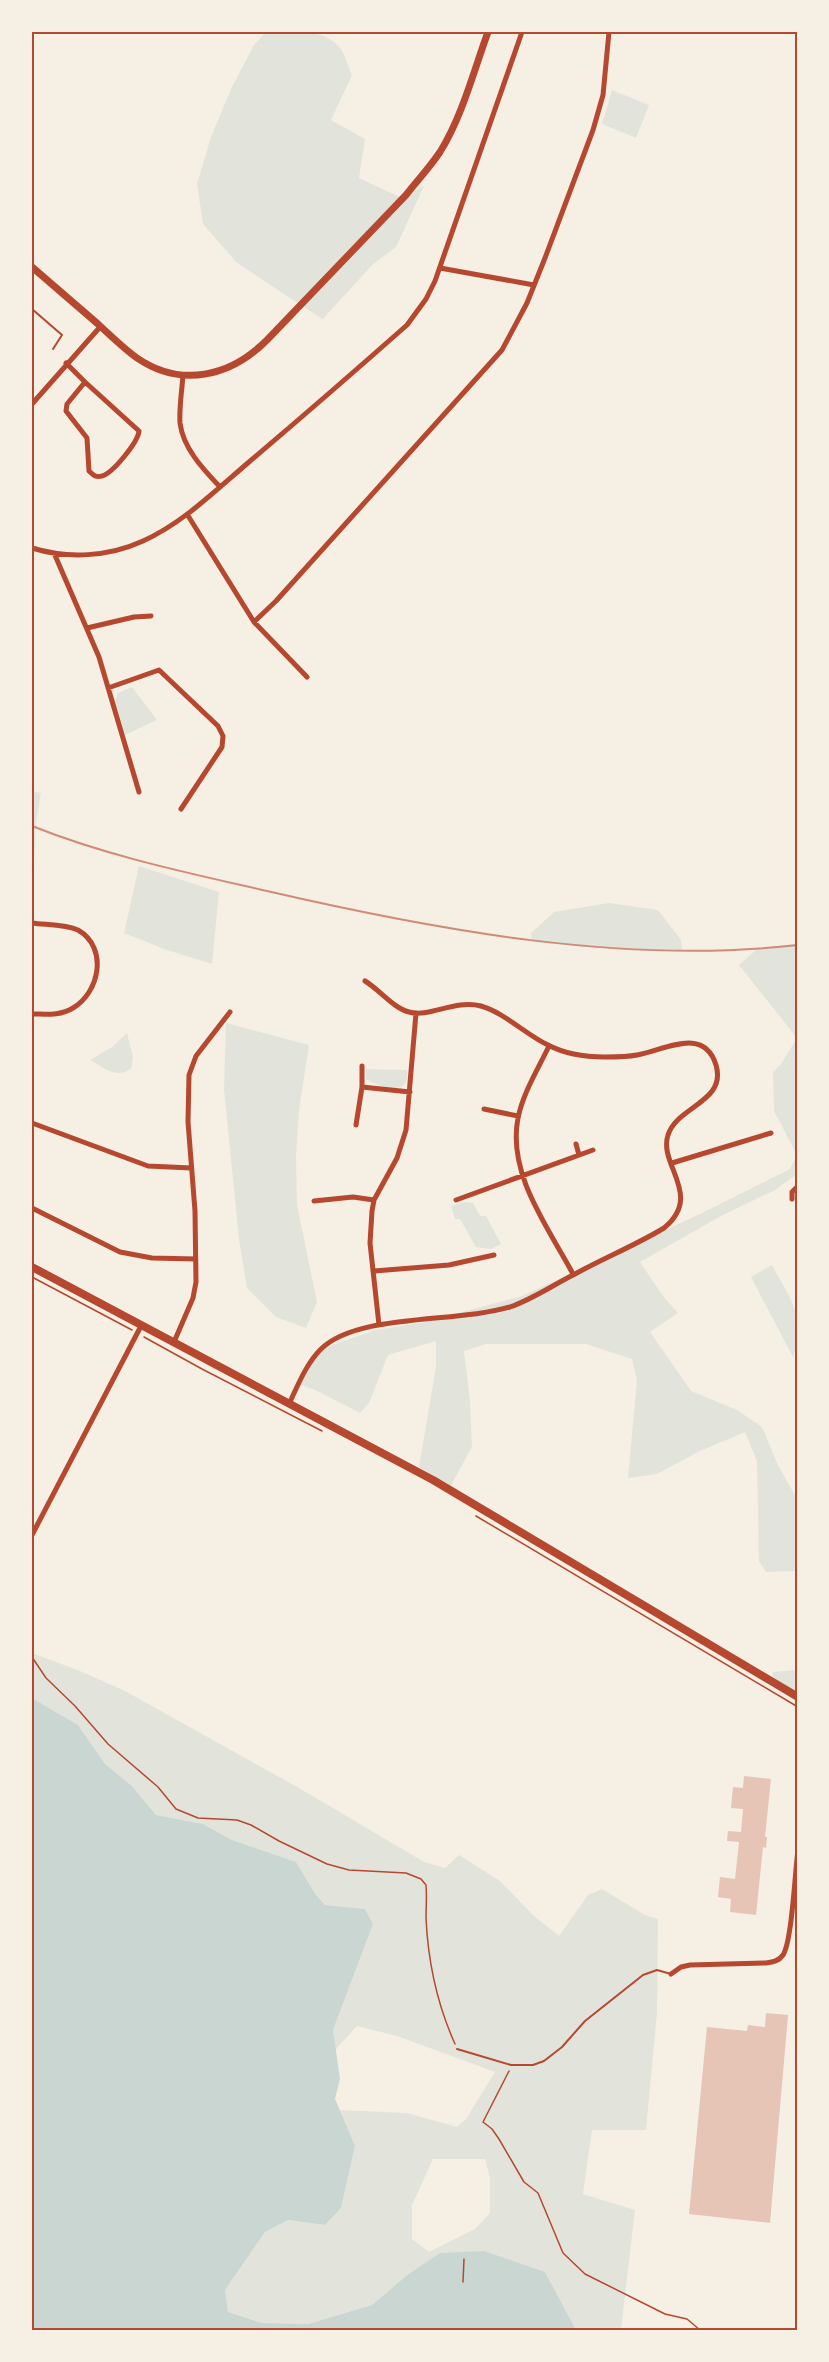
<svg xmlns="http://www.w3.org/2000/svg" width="829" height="2362" font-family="'Sofia Sans Condensed',sans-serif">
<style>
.green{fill:#e2e4dc;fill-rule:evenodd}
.water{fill:#c9d6d2}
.building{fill:#e6c5b7}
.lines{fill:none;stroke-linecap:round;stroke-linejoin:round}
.path{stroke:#b5482f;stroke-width:1.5}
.service{stroke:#b5482f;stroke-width:2}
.minor{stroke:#b5482f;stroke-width:5}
.tertiary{stroke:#b5482f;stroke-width:7}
.secondary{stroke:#b5482f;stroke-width:8}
.rail{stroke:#cf8b77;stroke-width:2}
.neatline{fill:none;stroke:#b5482f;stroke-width:2}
</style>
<rect width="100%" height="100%" fill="#f6efe4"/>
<path class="green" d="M266,32C289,32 324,27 340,48C345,54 348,67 352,75L331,120L365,139L359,178L400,197L424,186L396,247L373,264L321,321L322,319L236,262L203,224L197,184L211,137L231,89L254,45Z
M612,90L649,105L636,138L602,124Z
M132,687L157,720L125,735L115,702L118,693Z
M32,791L41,793L36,822L34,869H32Z
M139,866L219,892L212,964L167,950L124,933Z
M609,903L658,910L681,940L682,950H625L532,942L531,933L554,912Z
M797,944V1174L775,1190L721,1216L640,1262L663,1296L678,1313L650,1332L691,1391L737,1410L762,1427L778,1465L797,1499V1571L766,1572L759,1561L757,1461L745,1432L700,1451L657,1474L628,1478L637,1380L632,1359L586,1344H486L464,1351L470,1401L472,1447L450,1487L419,1467L436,1367V1341L388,1355L369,1403L360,1413L315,1390L296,1383L319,1349L376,1330L425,1322L522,1296L702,1213L790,1169L797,1155L774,1111L773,1072L781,1064L797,1038L739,965L758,948Z
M226,1023L309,1045L299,1110L296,1156L297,1205L317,1302L306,1328L276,1317L247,1288L239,1239L224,1089Z
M127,1033L133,1057L131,1069C115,1079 105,1068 90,1060L112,1047Z
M366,1069L407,1070C407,1075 408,1081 404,1085C396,1093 374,1084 366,1079Z
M465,1202L473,1203L480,1216H486L501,1244L491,1249L476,1247L460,1219H455L451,1206Z
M772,1265C791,1300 806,1316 793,1357L751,1277Z
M32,1653L80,1671L125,1691L299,1788L424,1862L445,1868L459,1855L500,1881L534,1916L559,1936L588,1895L602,1889L645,1915L658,1919L657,2013L646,2130H592L583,2194L635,2210L621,2330H576L545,2272L406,2276L372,2305L308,2324L262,2323L228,2312L225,2290L265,2232L288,2220L325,2225L341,2208L355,2146L338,2110L407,2113L457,2127L466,2119L495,2072L397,2036L357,2026L335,2050L333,2030L373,1924L365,1909L325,1905L316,1895L296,1862L232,1840L203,1824L156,1815L132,1786L105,1764L78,1725L32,1698ZM433,2159H485L490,2178V2213L475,2229L429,2252L412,2239V2205Z
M797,1670V1699L777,1684L772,1672Z"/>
<path class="water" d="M32,1698L78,1725L105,1764L132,1786L156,1815L203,1824L232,1840L296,1862L316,1895L325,1905L365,1909L373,1924L333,2030L340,2079L335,2099L355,2146L341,2208L325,2225L288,2220L265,2232L225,2290L228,2312L262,2323L308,2324L372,2305L406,2276L440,2253L484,2251L545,2272L576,2330H32Z"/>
<path class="building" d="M744,1776L771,1779L765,1837H767L766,1848L763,1847L756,1915L730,1912L731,1899L718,1897L720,1877L735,1879L739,1842L727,1841L728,1831L741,1832L743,1809L731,1808L733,1787L743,1788Z
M766,2013L788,2015L770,2223L689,2214L707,2027L747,2031L748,2025L765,2027Z"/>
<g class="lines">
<path class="path" d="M32,1277L132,1330
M144,1337L202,1369L322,1431
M476,1516L798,1707
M32,1657L46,1678L75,1706L108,1744L158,1787L176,1809L198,1818L237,1820L251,1825L279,1841L327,1864L349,1870L406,1873L421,1879L426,1885C427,1896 426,1907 426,1918C428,1961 437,2004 455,2044
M509,2071L483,2122L492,2129L499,2139L524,2182L538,2193L563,2253L585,2274L665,2314L687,2319L700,2330
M463,2282L464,2259"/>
<path class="service" d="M32,309L62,335L53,349
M457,2049L511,2065H533L544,2061L562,2047L585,2021L643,1975L657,1970L671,1974"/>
<path class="minor" d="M440,268L534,285
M66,363L85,382L67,404L66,411L87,438L89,471C93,475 96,478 102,476C113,473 138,442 139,431L85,382
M183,375C182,390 179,407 180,423C183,448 203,469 220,487
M32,404L100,327
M187,514L254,622L307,677
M32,548C68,559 108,557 143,541C183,523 216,490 249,462C302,417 355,371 407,325L426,299L435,281L522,32
M54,553L99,657L139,792
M254,622L276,601L502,350L527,303L545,258L593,130L603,95L609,32
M87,628L134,617L151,616
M108,688L159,670L218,726L223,736L222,747L181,809
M32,923C45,925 65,924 78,930C109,948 99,993 73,1008C60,1016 46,1014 32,1014
M549,1046C538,1069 523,1093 518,1118C507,1174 548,1227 573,1274
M362,1087L410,1092
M484,1109L518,1116
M32,1123L148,1166L191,1168
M356,1125L362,1087V1066
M576,1144L579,1155
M672,1163L771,1133
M792,1199V1192L798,1186
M456,1200L593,1150
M314,1201L353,1197L374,1200
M32,1208L120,1252L152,1258L196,1259
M374,1271L449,1265L494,1255
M379,1325L370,1243L372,1211L374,1200L397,1158L406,1130L416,1013
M174,1342L193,1298L196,1282L195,1211L188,1122L189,1075L196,1056L230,1012
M289,1404C298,1385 306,1364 321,1349C358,1313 457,1323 510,1307C533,1299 553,1285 575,1274C604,1258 636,1245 664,1228C704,1195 658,1165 668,1135C677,1106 727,1102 716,1065C704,1025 663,1051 637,1055C627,1057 615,1057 605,1057C587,1057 565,1054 548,1045C525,1034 505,1013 481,1006C455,999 429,1018 409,1012C393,1008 380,990 365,981
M32,1535L141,1326
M671,1974L681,1967L690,1965L766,1963C773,1962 779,1961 783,1955C792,1941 795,1871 798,1850"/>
<path class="tertiary" d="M32,267C54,286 76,305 98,324C111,336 123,348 137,358C181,388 230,377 267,340L406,195C417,181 430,167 440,152C462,117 474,70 488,32"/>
<path class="secondary" d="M32,1267L433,1480L798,1697"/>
<path class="rail" d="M32,826C107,856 188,873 267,891C436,930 624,965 798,945"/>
</g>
<rect width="829" height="2362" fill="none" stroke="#f6efe4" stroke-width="66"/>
<rect x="33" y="33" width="763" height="2296" class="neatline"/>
</svg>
